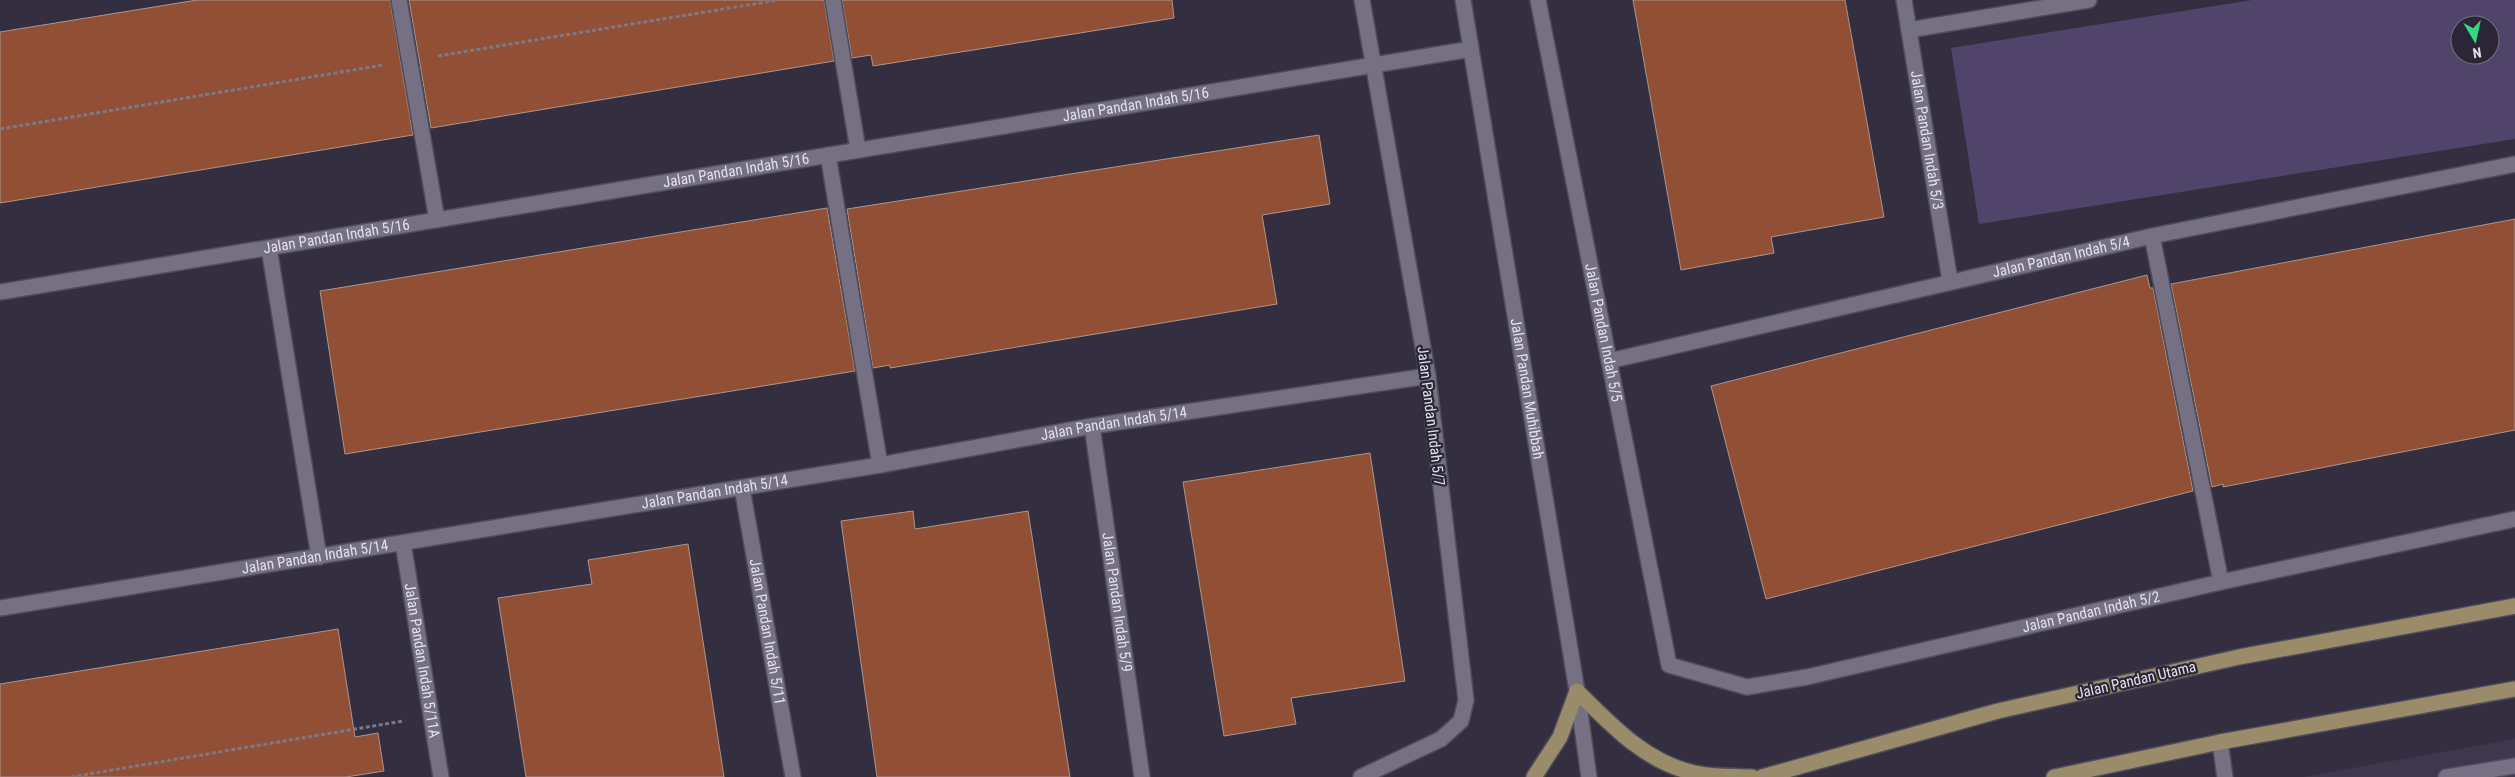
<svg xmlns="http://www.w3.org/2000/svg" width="2515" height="777" font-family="'Roboto Condensed',sans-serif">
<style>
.built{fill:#3e384e}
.green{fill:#50446a;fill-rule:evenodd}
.building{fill:#915036;stroke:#ab958c}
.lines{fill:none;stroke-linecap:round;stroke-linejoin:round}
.minor-casing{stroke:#504b59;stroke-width:18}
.major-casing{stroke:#504b59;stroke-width:18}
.path{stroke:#7c7887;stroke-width:3;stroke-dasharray:4 2.5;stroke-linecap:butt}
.minor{stroke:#757083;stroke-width:15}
.major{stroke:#9a8c6a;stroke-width:15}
.labels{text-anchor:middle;stroke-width:4.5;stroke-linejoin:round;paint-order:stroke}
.street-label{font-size:15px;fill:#e3e0eb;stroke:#2a2635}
</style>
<rect width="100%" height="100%" fill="#342f40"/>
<path class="built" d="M2515,739V777H2303Z"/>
<path class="green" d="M2252,0H2515V139L1979,224L1951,48ZM2460,25H2490V55H2460Z"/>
<path class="building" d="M197,0H390L413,135L0,203V32Z
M409,0H824L834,61L431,128Z
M842,0H1172L1174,18L873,66L871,55L852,58Z
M1633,0H1845L1884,217L1771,237L1774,253L1681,270Z
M1319,135L1330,204L1262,215L1277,304L890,368V365L873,368L847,209Z
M827,208L855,371L345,454L320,291Z
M2515,219V430L2223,487V484L2212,487L2171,284Z
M2147,275L2150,288H2153L2193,491L1766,599L1711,386Z
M1370,453L1405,681L1291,698L1296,724L1224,736L1183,482Z
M913,511L915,529L1028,511L1070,777H877L841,521Z
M688,544L724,777H526L498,598L592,584L588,560Z
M338,629L355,737L378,733L384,771L346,777H0V684Z"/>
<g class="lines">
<defs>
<g id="minor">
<path d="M399,0L437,220"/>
<path d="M833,0L858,150"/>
<path id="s1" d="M1463,0L1577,691L1589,777"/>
<path id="s2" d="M1538,0L1669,665L1747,687L1807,677L2221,582L2515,519"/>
<path id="s3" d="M1904,0L1950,281"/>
<path d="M1909,30L2089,0"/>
<path d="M828,155L880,465"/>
<path d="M2152,236L2221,582"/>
<path d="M269,248L319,557"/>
<path id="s4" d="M0,292L1471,49"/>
<path id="s5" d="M1609,361L2152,236L2515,164"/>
<path id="s6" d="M1092,426L1142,777"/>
<path id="s7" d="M742,488L793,777"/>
<path id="s8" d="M403,543L441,777"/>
<path id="s9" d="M0,608L880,465L1092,426L1428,376"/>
<path d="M2220,742L2225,777"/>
<path d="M1361,777L1441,739L1461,721L1466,700L1428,376L1362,0"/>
<path d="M2446,777L2515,766"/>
</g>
<path id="major" d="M1534,777L1560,737L1577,691C1610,724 1646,763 1695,773C1713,777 1733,776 1752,777
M1762,777L1998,711L2239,657L2515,606
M2054,777L2220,742L2515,689"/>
</defs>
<use href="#minor" class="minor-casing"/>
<use href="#major" class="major-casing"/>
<path class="path" d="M438,56L778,0
M0,129L383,65
M71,777L403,721"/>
<use href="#minor" class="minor"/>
<use href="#major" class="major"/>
</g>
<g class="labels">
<g class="street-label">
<text dy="5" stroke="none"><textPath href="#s4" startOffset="1151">Jalan Pandan Indah 5/16</textPath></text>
<text dy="5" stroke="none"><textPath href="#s3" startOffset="142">Jalan Pandan Indah 5/3</textPath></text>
<text dy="5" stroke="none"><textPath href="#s4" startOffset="746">Jalan Pandan Indah 5/16</textPath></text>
<text dy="5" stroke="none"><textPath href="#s4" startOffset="341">Jalan Pandan Indah 5/16</textPath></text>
<text dy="5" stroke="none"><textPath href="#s5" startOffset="464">Jalan Pandan Indah 5/4</textPath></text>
<text dy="5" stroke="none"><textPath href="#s2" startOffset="339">Jalan Pandan Indah 5/5</textPath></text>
<text dy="5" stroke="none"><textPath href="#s1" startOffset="394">Jalan Pandan Muhibbah</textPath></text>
<text transform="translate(1431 416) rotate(83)" y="5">Jalan Pandan Indah 5/7</text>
<text dy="5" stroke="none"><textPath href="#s9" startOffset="1129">Jalan Pandan Indah 5/14</textPath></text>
<text dy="5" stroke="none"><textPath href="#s9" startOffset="724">Jalan Pandan Indah 5/14</textPath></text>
<text dy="5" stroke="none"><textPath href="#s9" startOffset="319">Jalan Pandan Indah 5/14</textPath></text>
<text dy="5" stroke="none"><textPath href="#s6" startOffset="178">Jalan Pandan Indah 5/9</textPath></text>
<text dy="5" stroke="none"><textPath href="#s2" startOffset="1111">Jalan Pandan Indah 5/2</textPath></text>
<text dy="5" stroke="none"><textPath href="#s7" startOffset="146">Jalan Pandan Indah 5/11</textPath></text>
<text dy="5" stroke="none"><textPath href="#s8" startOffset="119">Jalan Pandan Indah 5/11A</textPath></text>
<text transform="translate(2136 680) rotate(-13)" y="5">Jalan Pandan Utama</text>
</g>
</g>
<g transform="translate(2475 40) rotate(171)"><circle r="24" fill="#2a2635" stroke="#74707e"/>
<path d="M0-4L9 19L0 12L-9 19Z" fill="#34d881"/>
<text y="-8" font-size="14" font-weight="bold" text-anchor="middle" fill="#e3e0eb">N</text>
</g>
</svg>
